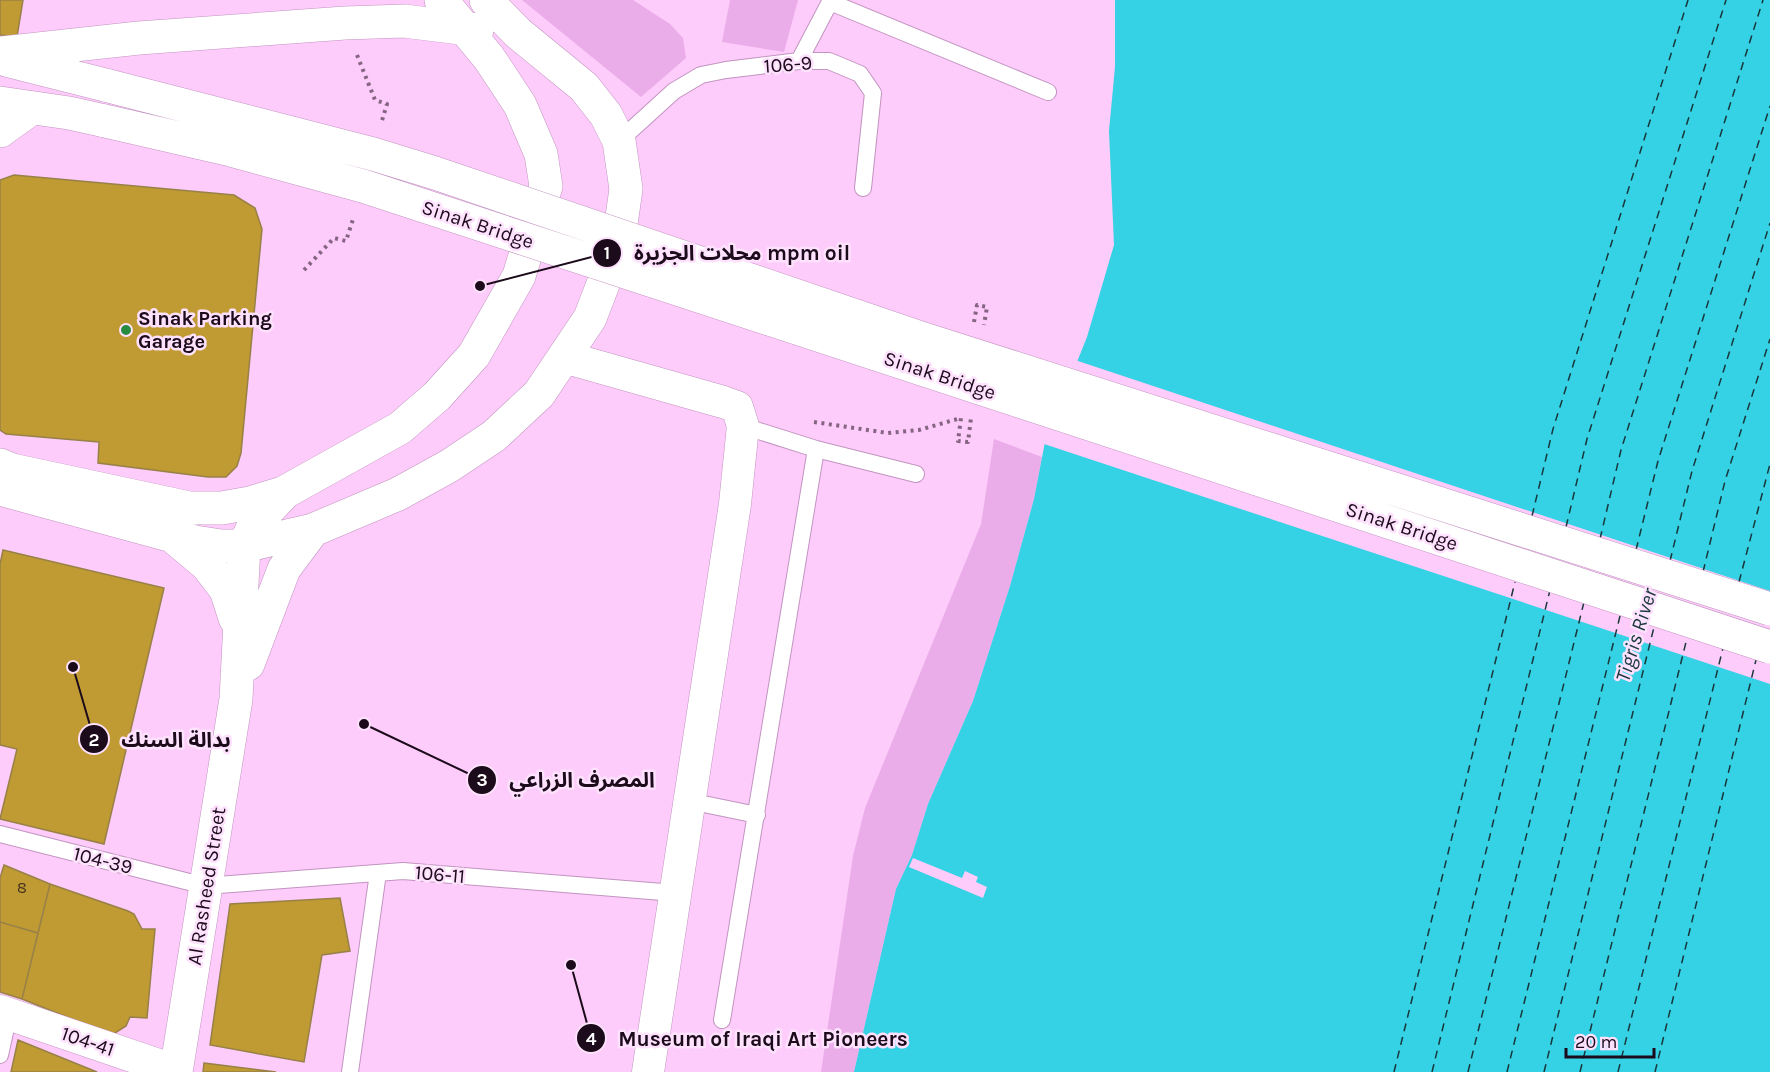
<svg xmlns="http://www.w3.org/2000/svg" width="1770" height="1072" font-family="Karla,'Noto Sans Arabic',sans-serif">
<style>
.green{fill:#ebade9}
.water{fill:#35d1e5}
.pier{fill:#fdccfa}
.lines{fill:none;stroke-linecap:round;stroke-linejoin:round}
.ferry{stroke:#18373b;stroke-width:1.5;stroke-dasharray:8 6;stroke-linecap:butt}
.building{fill:#c09a32;stroke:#988148;stroke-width:1.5}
.service-casing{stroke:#c294c0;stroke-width:18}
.minor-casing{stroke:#c294c0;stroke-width:33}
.secondary-casing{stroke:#c294c0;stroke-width:34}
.path{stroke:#856583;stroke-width:4;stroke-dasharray:3 4.5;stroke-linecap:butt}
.service{stroke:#fff;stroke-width:16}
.minor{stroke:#fff;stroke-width:32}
.secondary{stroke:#fff;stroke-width:33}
.secondary-bridge-casing{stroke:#c294c0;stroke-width:34;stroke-linecap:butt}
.secondary-bridge{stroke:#fff;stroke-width:33}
.poi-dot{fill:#278c40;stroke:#fee1fd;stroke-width:2}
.labels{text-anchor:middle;stroke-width:5;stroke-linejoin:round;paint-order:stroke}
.number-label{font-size:16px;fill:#442f21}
.street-label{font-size:20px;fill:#1b0b1b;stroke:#fee1fd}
.poi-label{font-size:20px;font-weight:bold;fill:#1b0b1b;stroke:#fee1fd;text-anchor:start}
.water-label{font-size:21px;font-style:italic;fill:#18373b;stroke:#fee1fd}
.leader{fill:none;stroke:#1b0b1b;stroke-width:2}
.callout-dot{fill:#1b0b1b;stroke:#fee1fd;stroke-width:2}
.mark-label{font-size:18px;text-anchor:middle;font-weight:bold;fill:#fff}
.callout-label{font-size:21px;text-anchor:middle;font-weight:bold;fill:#1b0b1b;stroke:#fee1fd;stroke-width:5;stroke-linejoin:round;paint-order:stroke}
</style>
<rect width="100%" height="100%" fill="#fdccfa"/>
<path class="green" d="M522,0H633L670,24L683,38L686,58L641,97Z
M730,0H798L784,52L722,42Z
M994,439L1042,457L1034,499L1010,586L973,701L928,804L912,855L896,889L854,1072H821L853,856L865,808L981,524Z"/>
<path class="water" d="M1115,0H1770V1072H854L896,889L912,855L928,804L973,701L1010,586L1034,499L1045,442L1087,337L1114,245L1109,131L1115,67Z"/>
<path class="pier" d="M1075,360L1770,591V684L1041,443Z
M913,858L962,878L965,871L978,877L976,882L987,887L983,898L909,867Z"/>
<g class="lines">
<path class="ferry" d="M1532,516L1553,429L1688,0
M1566,527L1587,439L1726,0
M1600,539L1621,450L1763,0
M1636,550L1658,461L1770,106
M1670,561L1692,471L1770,223
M1703,572L1725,481L1770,339
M1739,582L1770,464
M1394,1072L1515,582
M1432,1072L1550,590
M1468,1072L1584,602
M1507,1072L1620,616
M1544,1072L1654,627
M1580,1072L1687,638
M1618,1072L1723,648
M1655,1072L1756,660"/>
</g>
<path class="building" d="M0,0H23L17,37L0,35Z
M14,175L234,195L255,208L262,229L241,453L237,466L226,477H208L98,463L99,442L6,434L0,430V180Z
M3,550L164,588L104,844L0,819L17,749L0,745V564Z
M4,865L50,884L38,933L0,922V878Z
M50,884L128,911L134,914L142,929H155L147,1018L130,1017L126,1026L112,1035L22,999Z
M340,898L350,951L322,955L304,1062L210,1045L230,904Z
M0,922L38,933L22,999L0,992Z
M18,1040L97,1072H11Z
M204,1063L276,1072H203Z"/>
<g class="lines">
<defs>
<path id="service" d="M830,2L1048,92
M799,61L831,0
M619,141L674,91L701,75L726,70L799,61H829L860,74L873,93L863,188
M743,426L816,449L916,474
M689,801L757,815
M0,834L205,886L403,871L675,893
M722,1020L816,449
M0,1055L9,1014
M350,1072L378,873"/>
<path id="minor" d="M564,357L723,402L737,407L743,426L735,504L648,1072
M0,1011L176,1071"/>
<path id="secondary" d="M0,53L139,38L345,23L404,21L477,30
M6,60L109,86
M0,103L69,113L105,121
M0,131L32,108
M0,465L12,470L189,508H222L250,503L283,493
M0,489L195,542L221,546H244L313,530
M176,539L207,565L226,590L235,618
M248,664L284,569L313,530L398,494L449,466L494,436L539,394L590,318L618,245L626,189L619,141L606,115L584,87L518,33L486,0
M176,1072L236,699L244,546L254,525L285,492L400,428L437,396L474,355L519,276L546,186L541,154L520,105L489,58L441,0"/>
</defs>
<use href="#service" class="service-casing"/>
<use href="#minor" class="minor-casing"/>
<use href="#secondary" class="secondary-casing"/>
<path class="path" d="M357,55L375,100L387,104L381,124
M304,270L334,238L346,241L354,216
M974,322L977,305L987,307L984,325
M814,422L888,433L919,430L961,418L958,441L968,442L971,418"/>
<use href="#service" class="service"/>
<use href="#minor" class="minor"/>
<use href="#secondary" class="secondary"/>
<defs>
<path id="secondary-bridge" d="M109,86L373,154L435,173L921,338L1770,609
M105,121L231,150L363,186L1770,647"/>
</defs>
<use href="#secondary-bridge" class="secondary-bridge-casing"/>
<use href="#secondary-bridge" class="secondary-bridge"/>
</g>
<circle class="poi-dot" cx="126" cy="330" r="6"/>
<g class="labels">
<g class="number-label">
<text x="22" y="893">8</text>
</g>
<g class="street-label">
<text transform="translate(788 64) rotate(-4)" y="7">106-9</text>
<text transform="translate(478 224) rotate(18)" y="7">Sinak Bridge</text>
<text transform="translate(940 375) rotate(18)" y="7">Sinak Bridge</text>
<text transform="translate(1402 526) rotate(18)" y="7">Sinak Bridge</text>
<text transform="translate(103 860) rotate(14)" y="7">104-39</text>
<text transform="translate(440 874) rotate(5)" y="7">106-11</text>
<text transform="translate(206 886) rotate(-81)" y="7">Al Rasheed Street</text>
<text transform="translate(88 1041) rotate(19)" y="7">104-41</text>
</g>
<g class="poi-label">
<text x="138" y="325">Sinak Parking<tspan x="138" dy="23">Garage</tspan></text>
</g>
<g class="water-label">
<text transform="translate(1636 635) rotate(-73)" y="7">Tigris River</text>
</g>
</g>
<path class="leader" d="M480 286L607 253M73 667L94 739M364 724L482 780M571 965L591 1038"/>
<g class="callout-dot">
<circle cx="480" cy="286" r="6"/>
<circle cx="73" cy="667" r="6"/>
<circle cx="364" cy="724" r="6"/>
<circle cx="571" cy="965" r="6"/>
<circle cx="607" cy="253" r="15"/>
<circle cx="94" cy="739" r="15"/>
<circle cx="482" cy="780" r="15"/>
<circle cx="591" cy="1038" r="15"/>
</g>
<g class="mark-label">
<text x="607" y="259">1</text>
<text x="94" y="746">2</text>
<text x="482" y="786">3</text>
<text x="591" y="1045">4</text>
</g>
<g class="callout-label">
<text x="742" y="260">محلات الجزيرة mpm oil</text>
<text x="176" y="747">بدالة السنك</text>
<text x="582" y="787">المصرف الزراعي</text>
<text x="763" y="1046">Museum of Iraqi Art Pioneers</text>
</g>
<path d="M1566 1048v9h88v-9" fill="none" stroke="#1b0b1b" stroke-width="3"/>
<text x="1575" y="1048" font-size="18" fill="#1b0b1b" stroke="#fee1fd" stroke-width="4.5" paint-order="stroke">20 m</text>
</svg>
